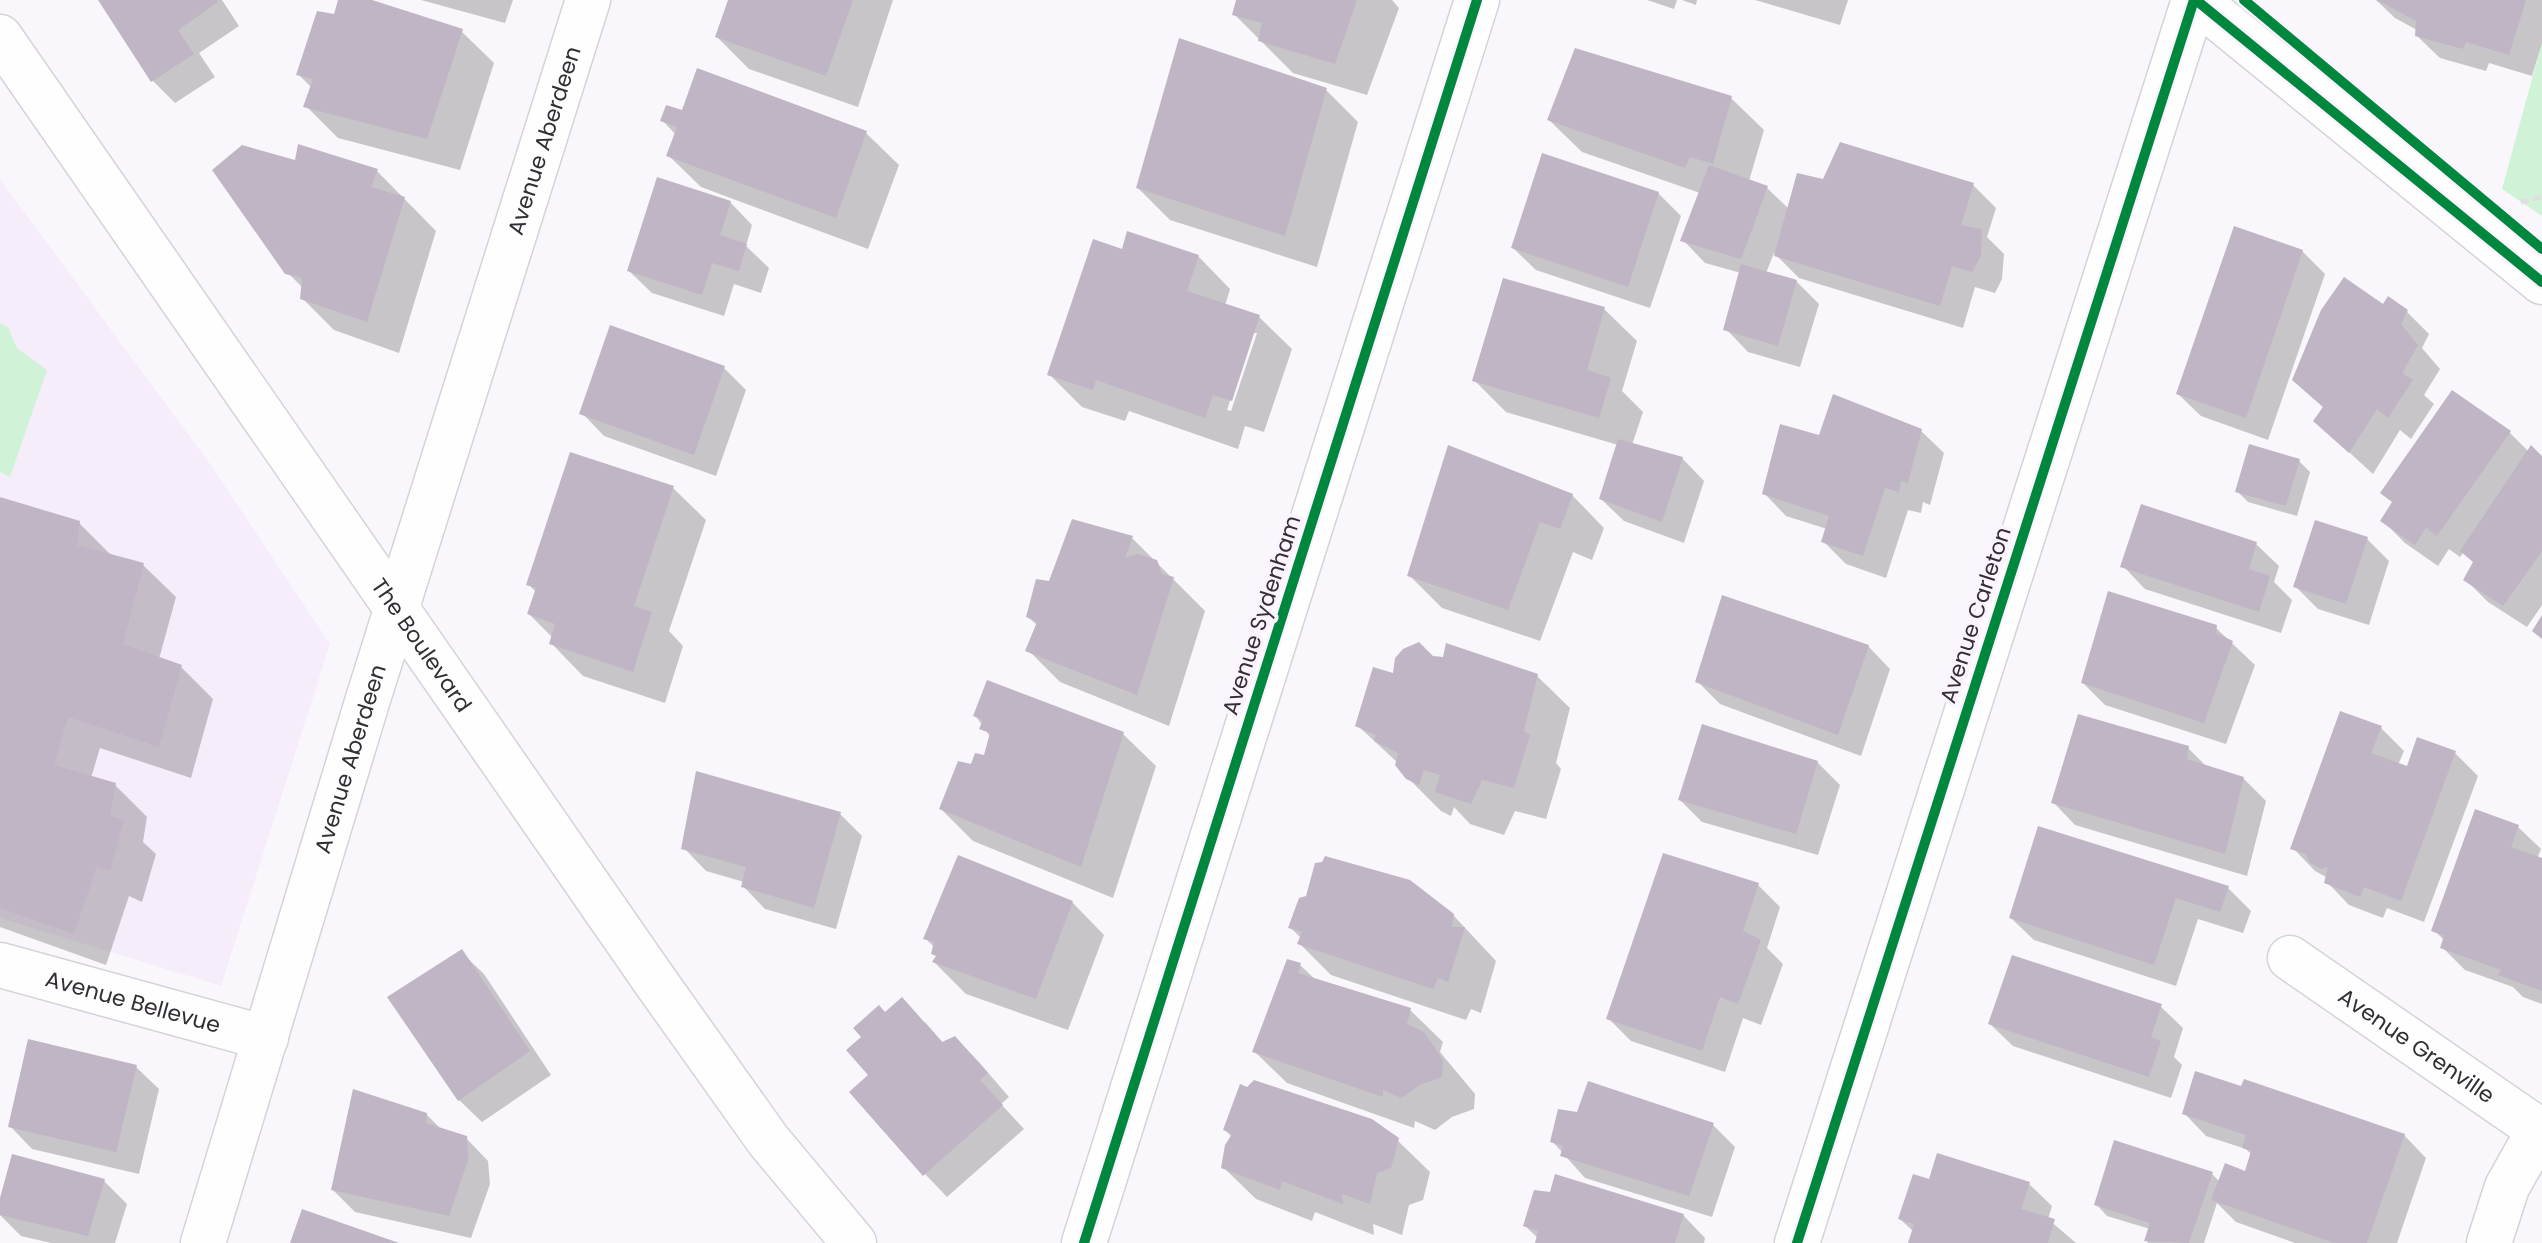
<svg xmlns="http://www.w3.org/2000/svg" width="2542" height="1243" font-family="Poppins,sans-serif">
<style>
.built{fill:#f6edfa}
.green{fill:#d0f3d7}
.shadow{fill:#0003;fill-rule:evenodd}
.building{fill:#bfb5c4}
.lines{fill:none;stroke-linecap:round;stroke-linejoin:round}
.minor-casing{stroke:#d6d3d8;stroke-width:47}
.major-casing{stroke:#d6d3d8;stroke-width:47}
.path{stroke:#e0dee0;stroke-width:5;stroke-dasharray:8 4;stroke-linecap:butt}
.minor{stroke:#fefeff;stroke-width:44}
.major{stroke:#fefeff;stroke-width:44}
.cycleway-casing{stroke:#fbf4ff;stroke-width:15}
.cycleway{stroke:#00873e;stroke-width:10}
.labels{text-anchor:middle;stroke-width:8;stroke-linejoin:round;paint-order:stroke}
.street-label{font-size:22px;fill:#322e33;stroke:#fbf4ff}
</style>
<rect width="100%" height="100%" fill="#faf7fc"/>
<path class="built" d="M0,179L213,468L330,644L221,986L0,918Z"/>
<path class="green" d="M2542,42V216L2502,189Z
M0,323L8,327L17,348L47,370L10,477L0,472Z"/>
<path class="shadow" d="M100,0H222L239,26L199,53L215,77L175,103L153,81Z
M340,0H366L461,31L494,63L460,170L338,138L306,106L312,88L299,75L335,16Z
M421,0H513L505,23Z
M730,0H893L858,107L749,69L717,37Z
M1238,0H1392L1399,8L1367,95L1293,73L1234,14Z
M1647,0H1677L1674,9Z
M1682,0H1697L1696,5Z
M1755,0H1848L1840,25Z
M2376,0H2542V43L2532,76L2489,63L2486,71L2440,58L2417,36V30L2395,18Z
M698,70L866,133L899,165L868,249L701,187L668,155L676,135L663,121L683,113Z
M1326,90L1358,122L1317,267L1170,220L1138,188Z
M1731,98L1764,130L1749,181L1767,188L1789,209L1824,181L1973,185L1996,208L1987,237L2004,254L2002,279L1995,293L1975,287L1963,328L1799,278L1774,253L1766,273L1796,281L1819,304L1800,367L1748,352L1726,329L1741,273L1705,263L1683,240L1700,193L1582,152L1549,120Z
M296,163L377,171L436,231L399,353L334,330L302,298L303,288L287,272Z
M1658,193L1681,216L1650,308L1536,270L1513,248Z
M730,202L752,225L746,246L769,268L761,293L734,284L724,316L652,293L629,271Z
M1123,251L1198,256L1230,289L1225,306L1259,317L1292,349L1264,432L1245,426L1238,449L1129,411L1125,421L1082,407L1049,374ZM1252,333H1257L1231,411L1227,410Z
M2302,251L2325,274L2268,440L2201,416L2178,394Z
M2383,307L2407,312L2429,334L2422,348L2440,369L2424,395L2434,404L2411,439L2400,430L2373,474L2315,421L2324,408L2295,379Z
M1604,309L1637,341L1622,391L1643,412L1632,445L1682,458L1704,481L1684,543L1624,521L1601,499L1618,445L1506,412L1474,380Z
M724,368L746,390L716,476L604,436L582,413Z
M1921,431L1944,453L1930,505L1923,502L1921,513L1908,510L1886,578L1846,564L1823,541L1827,529L1786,516L1764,493L1821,437Z
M2509,432L2529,452L2542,459V605L2527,627L2488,602L2465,579L2475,563L2464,552L2460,557L2449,549L2438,566L2405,543L2382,520Z
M2299,461L2310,472L2297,516L2248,502L2237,491Z
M673,488L706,520L669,631L683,646L665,703L583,676L551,643L553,638L529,614L536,592L528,584Z
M1572,495L1604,528L1592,560L1573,552L1540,641L1442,608L1409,575Z
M0,499L79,523L112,556L143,565L176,597L159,659L181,667L213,699L191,778L100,748L91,778L115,785L147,817L143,842L156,854L142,902L129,896L106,965L0,927Z
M1132,538L1205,611L1169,726L1060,682L1028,650L1038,626L1028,617L1050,583Z
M2367,539L2389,561L2369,625L2318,609L2296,587Z
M2256,544L2279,566L2274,582L2292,600L2281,633L2145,589L2123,566Z
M2215,627L2255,665L2226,744L2105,705L2083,683Z
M1868,646L1890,669L1861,756L1720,704L1697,681Z
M1432,658L1537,676L1570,708L1556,763L1561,769L1546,819L1515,811L1504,835L1470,824L1454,807L1451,816L1441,811L1408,778L1398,763L1357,725L1395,675Z
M2342,714L2381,728L2404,751L2398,765L2408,769L2419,739L2455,753L2478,776L2424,922L2387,908L2383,918L2349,905L2327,882L2328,878L2315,871L2293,848Z
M975,715L1123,734L1156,766L1113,898L973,841L941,809L972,766L986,757L991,738Z
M2188,748L2208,768L2243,778L2266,801L2247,876L2075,825L2053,802Z
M1817,762L1840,785L1818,855L1702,822L1680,800Z
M840,814L862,836L836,929L765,909L743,886L744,882L706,871L684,848Z
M2518,827L2541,849L2537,859L2542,860V1004L2523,997L2513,987L2465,970L2442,947L2445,941L2434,930Z
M1758,885L1780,907L1767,948L1783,964L1761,1025L1743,1018L1725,1072L1631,1041L1608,1018Z
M2228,888L2251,911L2243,933L2198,919L2176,986L2034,940L2011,918Z
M1307,898L1453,915L1496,961L1481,1013L1471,1009L1466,1020L1331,975L1299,943L1301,938L1291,928Z
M1072,902L1104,935L1068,1030L966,994L934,962L937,957L935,948L926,939Z
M461,952L484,974L551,1075L482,1122L459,1100Z
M1300,965L1317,981L1410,1010L1443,1042L1440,1052L1475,1094L1474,1109L1452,1117L1435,1130L1415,1121L1414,1128L1287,1083L1254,1051Z
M2160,1006L2183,1028L2174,1057L2182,1065L2171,1098L2013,1046L1990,1024Z
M925,1022L944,1044L955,1038L978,1061L1009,1097L1001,1104L1024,1129L947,1197L925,1174L871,1075Z
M136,1067L159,1089L139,1174L32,1149L10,1126Z
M2184,1113L2404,1135L2426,1158L2397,1243H2295L2236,1222L2217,1203L2204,1243H2148L2146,1240L2150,1229L2107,1216L2096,1204L2212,1174L2220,1182L2246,1173L2252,1155L2246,1149L2206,1136Z
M426,1114L442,1130L466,1138L488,1161L490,1184L471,1238L355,1212L333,1190Z
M1713,1125L1735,1147L1712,1217L1585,1178L1552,1141Z
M1225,1130L1397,1140L1430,1172L1423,1200L1409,1205L1402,1235L1373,1224L1374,1235L1315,1212L1312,1221L1256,1199L1223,1167L1232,1137Z
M104,1181L127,1204L115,1243H51L21,1236L0,1215V1206Z
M1930,1181L2029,1184L2052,1206L2048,1219L2076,1243H1910L1914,1232L1900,1219Z
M1683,1215L1705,1238L1704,1243H1537L1538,1238L1525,1226Z"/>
<path class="building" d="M98,0H216L218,2L178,30L194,54L151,82Z
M338,0H372L463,29L427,139L303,107L313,79L296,75L317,11L334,14Z
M728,0H853L826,76L715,37Z
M1236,0H1357L1335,64L1258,41L1262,23L1232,15Z
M2377,0H2526L2509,55L2466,42L2463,49L2415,36L2416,21Z
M1179,38L1327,88L1285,236L1136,188Z
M1575,48L1732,96L1713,164L1690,157L1685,168L1547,120Z
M697,68L867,131L836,218L666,156L677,127L660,121L666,105L682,110Z
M1840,142L1974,183L1961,225L1982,229L1981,256L1972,272L1952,266L1940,306L1774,256L1797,173L1823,179Z
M298,144L378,169L371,187L405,197L367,322L300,299L302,278L285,274L212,170L242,145L295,160Z
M1542,153L1659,192L1628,287L1511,248Z
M1709,165L1768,186L1741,259L1680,241Z
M657,177L731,201L720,235L747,244L739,271L712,263L702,295L627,271Z
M2234,226L2303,250L2246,418L2176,394Z
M1127,231L1199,255L1187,291L1260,315L1232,401L1213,395L1205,418L1096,380L1093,390L1047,375L1093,239L1122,249Z
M1741,264L1797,280L1778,346L1723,330Z
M2344,277L2383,304L2388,296L2408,310L2401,324L2418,345L2402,373L2413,380L2388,418L2377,409L2349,453L2313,421L2323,407L2292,380L2321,310Z
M1503,278L1605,307L1587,370L1611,378L1599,418L1472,381Z
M610,325L725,366L694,455L579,414Z
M2452,390L2511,431L2437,536L2426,528L2415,545L2380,521L2392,502L2380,493Z
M1833,394L1922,429L1908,483L1901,481L1899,492L1885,488L1863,556L1821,542L1829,516L1762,494L1780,424L1819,435Z
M1618,439L1683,457L1662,522L1599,499Z
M2249,444L2300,459L2286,506L2235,492Z
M1448,445L1573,494L1560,529L1540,522L1508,610L1407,576Z
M2531,445L2542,456V551L2503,606L2463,580L2473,562L2460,551Z
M570,452L674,486L634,606L652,612L633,672L549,644L555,624L527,614L536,588L526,585Z
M0,497L80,521L77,545L144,563L123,644L182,665L159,747L68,717L54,765L116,783L110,816L124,820L110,871L97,866L74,934L0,908Z
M2141,504L2257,542L2249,569L2270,576L2259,612L2120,567Z
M1072,519L1133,536L1125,558L1137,554L1157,560L1162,574L1174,577L1137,695L1025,651L1037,622L1026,617L1036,579L1049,581Z
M2315,520L2368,537L2346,604L2293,587Z
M2108,591L2217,625L2216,633L2233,641L2204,723L2081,683Z
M1722,595L1869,645L1838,735L1695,682Z
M2542,615V639L2532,631Z
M1419,642L1433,656L1443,657L1446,643L1538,674L1524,731L1530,735L1514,788L1482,780L1471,804L1435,792L1440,775L1424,770L1419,785L1406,779L1395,765L1398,753L1374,741L1376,735L1355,726L1373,667L1393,673L1395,658L1403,649Z
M987,680L1124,732L1081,867L939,809L958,761L971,764L975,753L984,755L990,733L979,729L983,720L973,716Z
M2340,711L2382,726L2371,753L2407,766L2417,737L2456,751L2401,901L2364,887L2360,897L2324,883L2328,867L2321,869L2310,863L2306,854L2290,849Z
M2078,714L2189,746L2187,759L2244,777L2225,854L2051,803Z
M1702,724L1818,761L1796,834L1678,800Z
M696,771L841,812L814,908L741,887L746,867L681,849Z
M2475,809L2519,825L2511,847L2542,858V991L2498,975L2501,970L2440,948L2444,936L2431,931Z
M2038,826L2229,886L2220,912L2176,898L2154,965L2009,918Z
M1663,853L1759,883L1743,931L1761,940L1738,1004L1720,997L1702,1051L1606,1019Z
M958,855L1073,901L1036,999L932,962L936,956L931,954L934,942L923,939Z
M1325,856L1410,880L1454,914L1452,927H1465L1448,982L1438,978L1433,989L1297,944L1302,932L1288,928L1299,898L1306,896L1315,863L1322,862Z
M462,949L530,1051L458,1101L387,997Z
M2012,955L2162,1004L2151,1037L2161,1041L2149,1077L1988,1024Z
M1287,959L1301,963L1298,973L1411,1008L1407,1024L1424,1032L1443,1060L1442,1077L1420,1085L1401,1098L1383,1090V1097L1252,1052Z
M902,997L942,1042L955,1036L988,1073L980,1080L1003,1105L923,1176L849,1092L868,1075L846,1050L861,1037L853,1028L879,1005L885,1012Z
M28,1039L137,1065L116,1152L8,1127Z
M2195,1071L2241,1086L2244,1079L2405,1134L2367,1243H2334L2211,1200L2225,1163L2245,1171L2251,1151L2242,1148L2246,1135L2182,1114Z
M1254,1080L1372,1119L1399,1138L1391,1168L1377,1173L1370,1204L1342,1194L1343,1204L1282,1181L1280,1190L1221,1168L1225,1145L1232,1134L1223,1130L1240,1084L1247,1087Z
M1588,1081L1714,1123L1689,1196L1560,1156L1563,1146L1550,1142L1558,1109L1577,1112Z
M353,1089L427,1113L426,1123L467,1136L468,1160L449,1216L331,1190Z
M2114,1140L2213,1172L2189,1243L2144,1241L2150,1223L2094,1205Z
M1937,1153L2030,1182L2021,1209L2055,1219L2048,1243H1908L1914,1224L1898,1219L1913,1174L1929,1179Z
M12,1154L105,1179L88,1236L0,1215V1198Z
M1555,1174L1684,1214L1675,1243H1535L1538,1231L1523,1226L1534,1190L1550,1192Z
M302,1209L399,1243H290Z"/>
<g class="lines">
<defs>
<g id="minor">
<path d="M2196,0L2542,282"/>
<path id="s1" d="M2290,958L2542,1132"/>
<path id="s2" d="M0,965L266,1038"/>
<path id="s3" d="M203,1243L368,699L588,0"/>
<path d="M1084,1243L1477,0"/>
<path d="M1797,1243L2194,0"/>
<path d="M2489,1243L2507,1187L2539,1130"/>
</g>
<g id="major">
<path id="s4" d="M0,37L657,984L768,1140L854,1243"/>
</g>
</defs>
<use href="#minor" class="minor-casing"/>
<use href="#major" class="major-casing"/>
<path class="path" d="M2521,202L2542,197"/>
<use href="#minor" class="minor"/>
<use href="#major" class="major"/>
<defs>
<path id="cycleway" d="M2196,0L2542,282
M2244,0L2542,249
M1084,1243L1477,0
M1797,1243L2194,0"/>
</defs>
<use href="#cycleway" class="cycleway-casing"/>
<use href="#cycleway" class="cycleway"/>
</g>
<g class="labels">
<g class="street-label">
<text dy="8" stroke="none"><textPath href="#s3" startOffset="1154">Avenue Aberdeen</textPath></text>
<text transform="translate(1261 615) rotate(-72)" y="8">Avenue Sydenham</text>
<text transform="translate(1975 615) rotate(-72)" y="8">Avenue Carleton</text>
<text dy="8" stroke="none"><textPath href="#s4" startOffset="740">The Boulevard</textPath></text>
<text dy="8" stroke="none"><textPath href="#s3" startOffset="506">Avenue Aberdeen</textPath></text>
<text dy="8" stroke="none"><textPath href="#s2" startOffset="138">Avenue Bellevue</textPath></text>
<text dy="8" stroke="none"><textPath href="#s1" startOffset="154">Avenue Grenville</textPath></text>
</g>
</g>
</svg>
